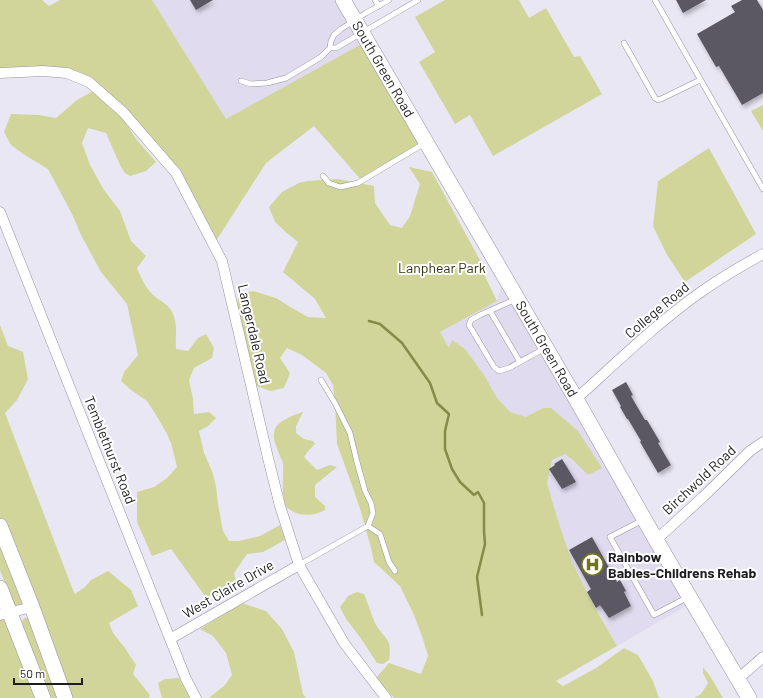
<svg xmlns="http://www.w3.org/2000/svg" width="763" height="698" font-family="Barlow,sans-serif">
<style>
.built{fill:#e0dbef}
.green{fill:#d1d59a}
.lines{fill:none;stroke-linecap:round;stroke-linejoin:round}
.stream{stroke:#888a4a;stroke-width:2.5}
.building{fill:#5c5964;filter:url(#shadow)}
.lane-casing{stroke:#94919d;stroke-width:6}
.street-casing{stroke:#94919d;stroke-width:11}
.secondary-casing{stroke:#94919d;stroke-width:16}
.lane{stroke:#fff;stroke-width:5}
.street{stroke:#fff;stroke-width:10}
.secondary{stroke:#fff;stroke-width:15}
.labels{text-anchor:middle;stroke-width:4;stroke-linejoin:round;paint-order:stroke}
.street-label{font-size:14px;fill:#1e1d21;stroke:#fff}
.park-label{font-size:14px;fill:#33340c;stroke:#fff}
.poi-label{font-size:14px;font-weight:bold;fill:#1e1d21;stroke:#fff;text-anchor:start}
</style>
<defs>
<filter id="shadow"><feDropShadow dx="2" dy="3" stdDeviation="2" flood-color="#0004"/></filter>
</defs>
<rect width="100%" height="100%" fill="#eae7f4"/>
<path class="built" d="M152,0H343L367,41L225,120Z
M504,276L693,602L617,646L440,332L497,301Z"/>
<path class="green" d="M0,0H42L49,6L60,0H152L226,119L367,41L426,143L362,181L314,126L266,163L214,244L176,173L90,82L67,74L0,73Z
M445,0H519L529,18L546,8L574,57L580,56L602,94L493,156L470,115L455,124L419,62L435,52L415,17Z
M93,91L124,120L136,139L156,162L146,171L130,176L125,173L120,165L106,133L88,128L82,143L90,165L104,190L120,211L131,241L146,256L137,268C141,278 145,287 153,295C160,301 170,305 173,314C178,325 175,338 176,349L188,351L198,338L206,334L214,348L212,358L194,368L189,380L193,399L194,414L209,412L216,418L208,426L199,431L204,453L212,471L216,486L218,504L223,531L229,541H239L260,536L280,525L285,540L263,552L247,554L234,573L236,582L219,596H205L171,549L152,556L137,522V492L154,487L167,478L177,467L171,443L166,432L156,415L147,401L131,390L121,381L124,372L138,355L127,304L101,272L81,235L72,214L48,169L23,154L11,145L4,132L11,114L39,115L56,118L77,100Z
M763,105V131L751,111Z
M709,148L756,234L685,282L667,255L653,226L658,181Z
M409,167L432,172L481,262L482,270L497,301L440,332L449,348L452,340L465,349L484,375L497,398L510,412L526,417L543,408H551L578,431L602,468L588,475L574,461L565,454L552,460L547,483L552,501L562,533L572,562L593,604L617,646L556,681L563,686L596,668L624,648L638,655L653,681L659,698H394L376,678L389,663L421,674L428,656L423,639L414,615L400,586L374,562L371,548L361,512L353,488L337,444L335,403L333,385L326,373L302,355L287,348L280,358L290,373L284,388L271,391L256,386L237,304L239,294L253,291L276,298L292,308L308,317L326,318L315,299L283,272L298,242L288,234L275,222L269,207L282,192L299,183L307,181L338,179L374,186L375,203L390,225L402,228L410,216L420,184Z
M0,325L8,346L23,352L28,379L17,400L5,413L73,590L75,594L85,587L91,580L108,571L131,590L138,606L109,623L113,633L125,648L136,665L133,674L150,695L149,698H65L0,526Z
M303,412L296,426V433L304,439L313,441L315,444L309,450L304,457L317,470L330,465L337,467L315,485V497L325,506V510C319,514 307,516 299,514C295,513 291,510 287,508C280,492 284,482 283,465C283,460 279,456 278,451C276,446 273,438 274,433C275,421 294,415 303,412Z
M0,538L23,603L19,606H16L13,604L0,570Z
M357,592L364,594C368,603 371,614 375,623C384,640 393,637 389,660L383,664L377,663L360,637L346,619L340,607L348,596Z
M242,603L266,611L282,629L294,652L303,694L306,698H209L225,685L232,675L226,653L213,636L200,629Z
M9,612L43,698H0V615Z
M25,618H30L63,698H50L20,623Z
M703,667L710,676L723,698H694L701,694L708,683L703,673Z
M179,678L190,698H162L158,683L165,679Z"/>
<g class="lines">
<path class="stream" d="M369,321L380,324L402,343L430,383L437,403L449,414L445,431V449L452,469L460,482L474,495L478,492L484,503V531L485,544L477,577L482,615"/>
</g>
<path class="building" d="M190,0H213L196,10Z
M676,0H706L683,13Z
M742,0H757L763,10V93L742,105L719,66L716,67L697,34L735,12L731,6Z
M626,382L633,395L631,396L645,420H647L660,442L658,443L671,465L658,473L640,442L641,441L628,419H627L620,407L621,406L612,390Z
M562,459L576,482L562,489L549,469L555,465L554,464Z
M592,537L617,582L620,580L626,591L624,592L631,606L609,618L600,605L596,608L587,592L591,589L569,550Z"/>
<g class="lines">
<defs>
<path id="lane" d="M375,0L379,6
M655,0L763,189
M624,43L655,98L658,100L661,99L700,80
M330,48H336L418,0
M241,81L251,84L267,83L286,78L321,57L330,48L331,41L334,35L341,29L366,13L389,0
M323,176L329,183L340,187L358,183L425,143
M516,299L480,315L471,320L469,325L494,367L499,371L509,368L545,348
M490,311L520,362
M321,380L335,403L350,433L357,462L365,491L371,503L373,513L368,526
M643,520L610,537L654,615L688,597
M299,565L368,526L380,534L389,562L395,571"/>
<path id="street" d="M0,73L43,71L67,73L89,82L123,112L176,173L222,261L268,458L280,506L299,565L344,643L386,698
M0,212L186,679L196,698
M576,399C616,363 655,325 698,294C719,279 741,266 763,254
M656,540L703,497L750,451L763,442
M0,615L32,607
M170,639L299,565
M738,679L763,657"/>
<g id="secondary">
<path id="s1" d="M343,0L576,399L656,540L749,698"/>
<path d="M0,526L32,607L65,698"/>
<path d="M0,588L43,698"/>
</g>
</defs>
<use href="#lane" class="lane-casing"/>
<use href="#street" class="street-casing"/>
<use href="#secondary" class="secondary-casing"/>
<use href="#lane" class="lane"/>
<use href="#street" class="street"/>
<use href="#secondary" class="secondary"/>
</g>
<defs>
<symbol id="hospital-ring" viewBox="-11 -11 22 22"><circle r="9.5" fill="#fff" stroke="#72741b" stroke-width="1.5"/><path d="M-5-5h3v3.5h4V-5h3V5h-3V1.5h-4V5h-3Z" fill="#72741b"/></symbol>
</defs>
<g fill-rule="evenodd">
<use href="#hospital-ring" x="580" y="552" width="25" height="25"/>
</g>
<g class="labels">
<g class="street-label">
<text dy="5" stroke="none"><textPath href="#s1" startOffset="80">South Green Road</textPath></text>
<text transform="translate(657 310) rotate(-40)" y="5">College Road</text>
<text transform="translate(254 334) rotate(77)" y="5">Langerdale Road</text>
<text dy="5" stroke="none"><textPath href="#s1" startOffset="404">South Green Road</textPath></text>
<text transform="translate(110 450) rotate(68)" y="5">Temblethurst Road</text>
<text transform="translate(699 480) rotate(-43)" y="5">Birchwold Road</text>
<text transform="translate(228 589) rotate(-30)" y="5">West Claire Drive</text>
</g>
<g class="park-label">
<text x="442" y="273">Lanphear Park</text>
</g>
<g class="poi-label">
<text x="608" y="562">Rainbow<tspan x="608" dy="16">Babies-Childrens Rehab</tspan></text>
</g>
</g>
<path d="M14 678v6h68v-6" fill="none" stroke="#1e1d21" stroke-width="2"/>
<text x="20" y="678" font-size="12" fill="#1e1d21" stroke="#ffffff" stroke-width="3" paint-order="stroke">50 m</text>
</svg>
